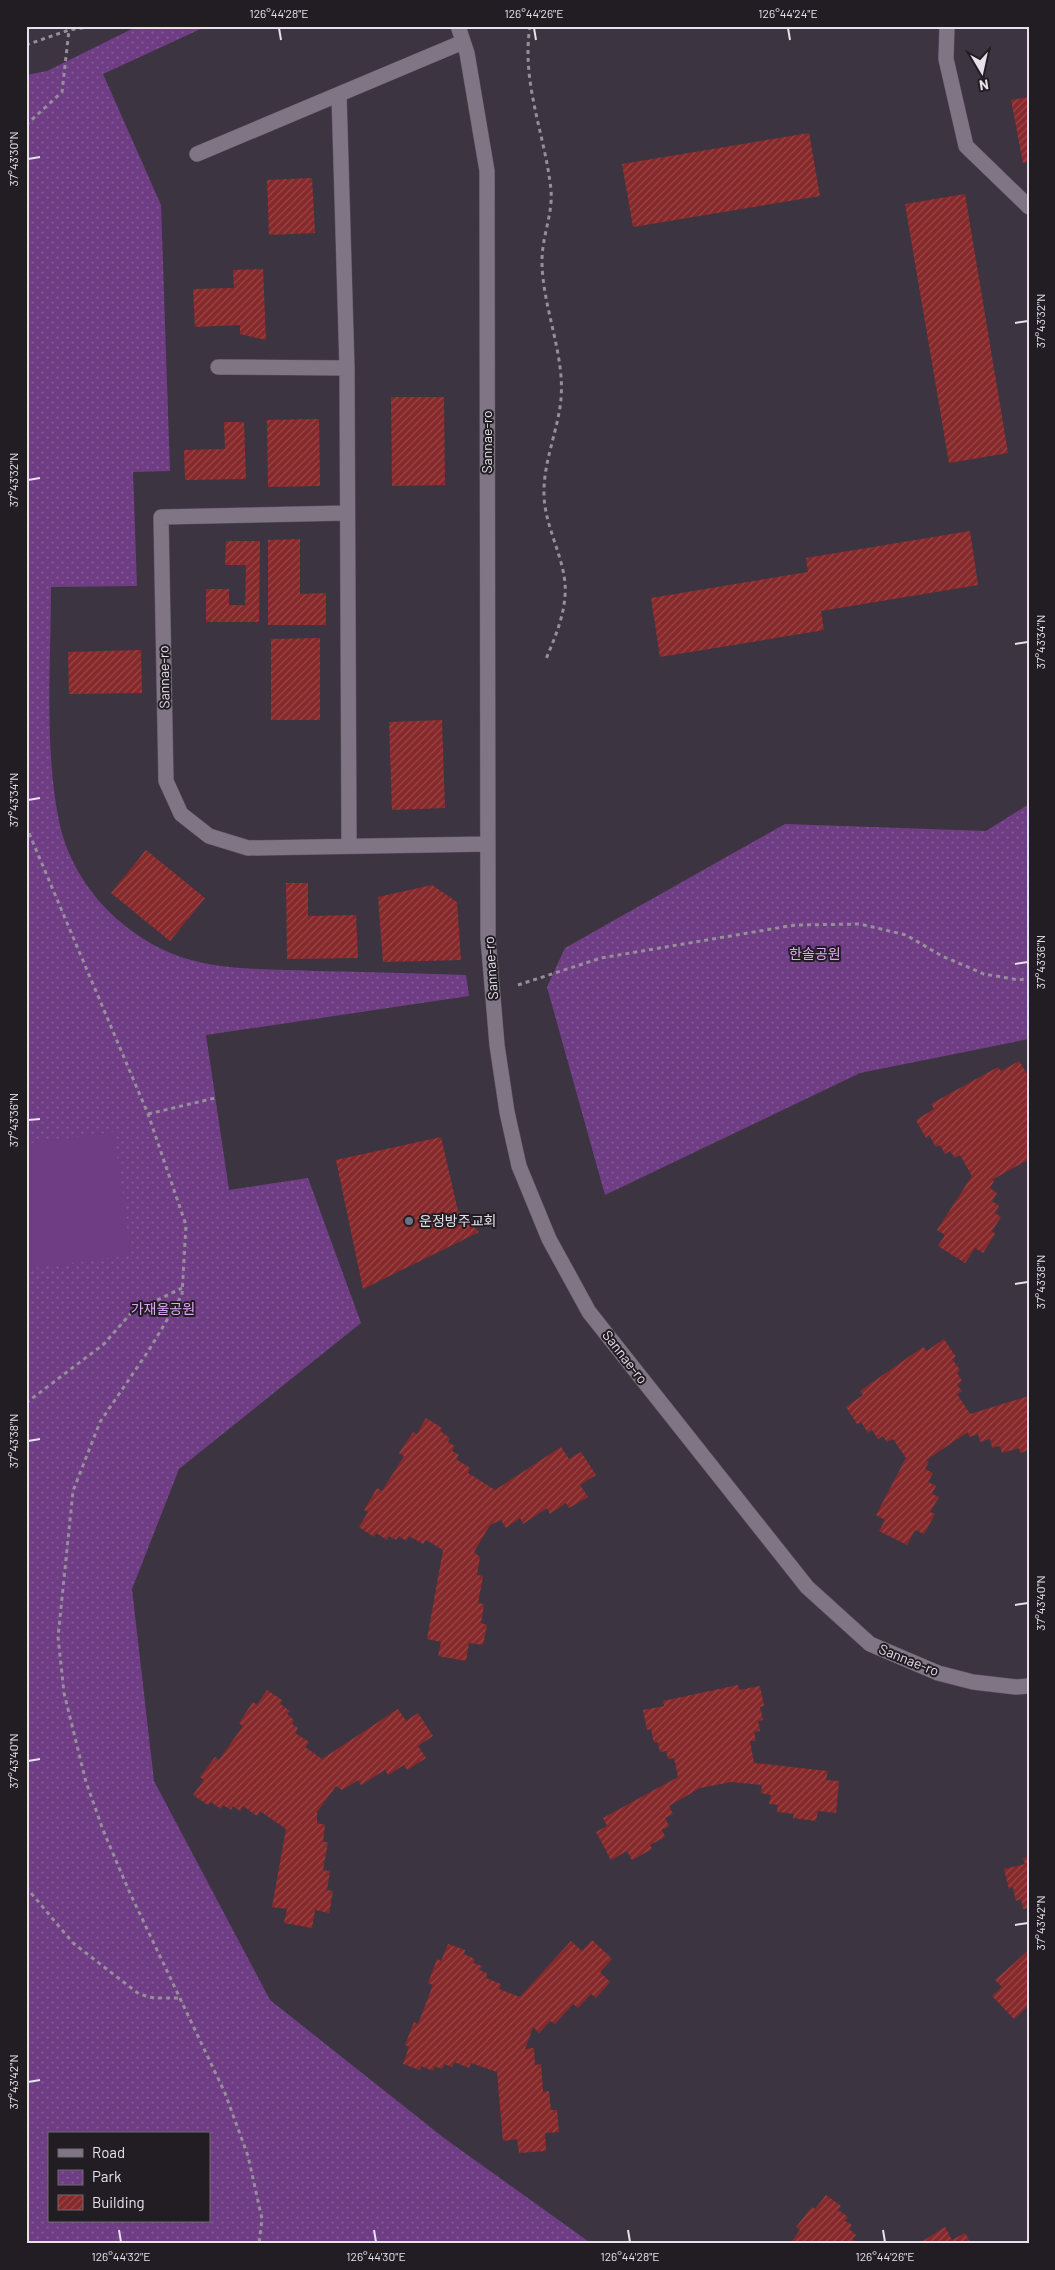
<svg xmlns="http://www.w3.org/2000/svg" width="1055" height="2270" font-family="Barlow,'Noto Sans KR',sans-serif">
<style>
.park{fill:url(#park-dots);fill-rule:evenodd}
.pitch{fill:#6f3d84}
.building{fill:url(#building-hatch)}
.lines{fill:none;stroke-linecap:round;stroke-linejoin:round}
.minor-casing{stroke:#5b525e;stroke-width:16}
.path{stroke:#968e99;stroke-width:3;stroke-dasharray:4 4;stroke-linecap:butt}
.minor{stroke:#7f7584;stroke-width:15}
.ticks{fill:none;stroke:#e7e1ea;stroke-width:2}
.worship-dot{fill:#6b7280;stroke:#211d23;stroke-width:2}
.labels{text-anchor:middle;stroke-width:4;stroke-linejoin:round;paint-order:stroke}
.street-label{font-size:14px;fill:#e7e1ea;stroke:#211d23}
.park-label{font-size:14px;fill:#e0a7f9;stroke:#211d23}
.poi-label{font-size:14px;fill:#e7e1ea;stroke:#211d23;text-anchor:start}
.neatline{fill:none;stroke:#e7e1ea;stroke-width:2}
.ticks-label{font-size:12px;text-anchor:middle;fill:#e7e1ea}
</style>
<defs>
<pattern id="park-dots" width="8" height="8" patternUnits="userSpaceOnUse" patternTransform="scale(1.25)"><rect width="8" height="8" fill="#6f3d84"/><path d="M2 2h.1M6 6h.1" fill="none" stroke="#845996" stroke-width="1.8" stroke-linecap="round"/></pattern>
<pattern id="building-hatch" width="6" height="6" patternUnits="userSpaceOnUse" patternTransform="scale(1.25)"><rect width="6" height="6" fill="#87292a"/><path d="M-1 1l2-2M0 6l6-6M5 7l2-2" fill="none" stroke="#984849"/></pattern>
</defs>
<rect width="100%" height="100%" fill="#3d3441"/>
<path class="park" d="M138,26H207L103,74L161,205L170,471L133,472L137,586L51,587C51,662 44,748 59,821C71,881 117,931 173,954C214,971 270,969 315,971C365,972 415,973 466,975L469,996L206,1035L229,1190L308,1178L361,1323L179,1469L132,1589L154,1781L270,2000L444,2138L592,2244H26V75L47,71ZM49,2134H209V2221H49Z
M1029,804V1039L860,1073L605,1195L547,987L565,948L785,824L986,831Z"/>
<path class="pitch" d="M114,1132L131,1255L27,1269L26,1144Z"/>
<path class="building" d="M1029,97V162L1023,163L1011,100Z
M809,133L820,196L633,227L622,164Z
M312,178L315,233L269,235L267,180Z
M965,194L1008,453L949,463L905,204Z
M263,269L266,340L240,334V325L195,327L193,289L234,288L233,270Z
M391,397H444L445,485L392,486Z
M319,419L320,486L268,487L267,420Z
M224,422H244L246,479L185,480L184,450L225,449Z
M970,531L978,585L821,611L824,630L660,657L651,598L808,572L806,558Z
M300,539V594L326,593V625H268V540Z
M226,541H260L259,622H206V589H229V605H245L246,565H225Z
M320,638V720H271V639Z
M141,650L142,693L69,694L68,652Z
M442,720L445,808L392,810L389,722Z
M146,850L205,898L170,941L111,893Z
M286,883H308V916L356,915L358,958L287,959Z
M432,885L457,902L461,960L383,962L378,897Z
M1019,1061L1029,1077L1026,1081L1029,1085V1159L992,1180L994,1181L990,1188L997,1193L992,1201L999,1206L995,1213L1001,1217L992,1231L995,1234L983,1253L975,1248L965,1263L938,1246L945,1235L937,1230L972,1176L960,1155L955,1158L950,1151L945,1154L940,1145L936,1147L929,1135L926,1138L916,1120L934,1109L931,1104L998,1067L1001,1071Z
M441,1137L458,1211L479,1232L363,1289L336,1160Z
M944,1339L956,1357L952,1359L960,1370L957,1373L962,1381L957,1385L962,1391L957,1394L970,1414L1029,1396V1450L1020,1453L1019,1448L1002,1453L1000,1446L992,1448L990,1439L980,1442L978,1434L969,1437L968,1432L926,1460L929,1462L925,1469L933,1473L928,1482L936,1486L932,1494L939,1497L930,1512L935,1514L924,1534L915,1530L907,1545L879,1531L885,1520L876,1515L906,1458L893,1439L887,1442L883,1436L878,1439L872,1430L868,1433L861,1422L857,1424L846,1407L863,1395L860,1391L923,1347L927,1351Z
M426,1418L442,1428L440,1431L450,1438L448,1442L455,1446L452,1451L459,1455L456,1459L470,1468L468,1473L495,1490L561,1447L569,1459L581,1452L596,1475L580,1485L588,1497L569,1508L566,1503L550,1514L547,1508L523,1524L520,1518L506,1528L501,1520L490,1525L474,1552L480,1557L477,1575L483,1576L478,1603L484,1604L481,1623L487,1625L483,1645L469,1643L466,1661L438,1656L441,1642L427,1639L443,1550L426,1540L423,1544L409,1536L406,1541L399,1536L396,1540L389,1536L387,1540L376,1533L374,1537L359,1527L368,1512L364,1510L377,1488L382,1491L404,1456L399,1453L413,1432L417,1434Z
M738,1685L739,1690L760,1686L764,1706L760,1707L763,1720L758,1721L760,1731L754,1732L756,1741H750L754,1763L828,1771L826,1780L839,1781L836,1813L818,1811L816,1821L793,1818L794,1814L777,1812L778,1805L769,1804L771,1795L761,1793L762,1785L731,1782L700,1788L669,1806L673,1814L665,1818L669,1826L662,1830L665,1837L650,1845L652,1849L632,1860L627,1851L611,1860L596,1832L607,1826L603,1818L678,1777L674,1758L668,1759L666,1751L660,1752L658,1742L654,1743L651,1729L647,1730L643,1710L664,1706L663,1701Z
M267,1690L282,1700L280,1704L290,1711L287,1714L294,1720L292,1724L298,1728L295,1733L309,1742L305,1747L322,1759L398,1709L406,1721L418,1713L433,1736L418,1746L426,1758L407,1770L404,1765L388,1775L385,1770L361,1785L358,1780L342,1790L336,1786L317,1812V1823L325,1825L323,1842H328L323,1870L330,1871L327,1890L333,1891L329,1913L315,1910L312,1928L284,1923L287,1909L272,1907L286,1829L260,1811L257,1816L243,1806L240,1811L233,1806L231,1810L223,1805L221,1809L211,1802L208,1805L193,1795L204,1780L200,1777L215,1757L219,1760L243,1726L239,1723L253,1702L257,1705Z
M1029,1857V1908L1023,1909L1021,1899L1016,1901L1013,1887L1009,1889L1004,1869L1025,1864L1023,1858Z
M592,1940L612,1959L600,1972L610,1982L596,1998L591,1994L578,2008L573,2004L555,2024L550,2021L539,2033L533,2027L525,2049L534,2048L535,2065L541,2064L543,2092L549,2091L551,2110H557L559,2132L545,2133L546,2151L519,2153L517,2139L503,2141L497,2072L471,2063L469,2068L454,2062L452,2067L444,2064L442,2069L434,2066L433,2071L421,2066L420,2070L403,2064L409,2047L405,2045L414,2022L418,2024L433,1985L428,1983L437,1959L441,1961L448,1944L465,1950L464,1954L475,1959L473,1963L482,1966L479,1970L487,1973L486,1978L501,1984L499,1989L520,1997L571,1941L582,1951Z
M1029,1950V2010L1027,2007L1014,2019L992,1996L1002,1987L995,1980Z
M826,2195L841,2206L838,2210L848,2217L845,2221L852,2225L849,2229L856,2235L852,2239L859,2244H790L800,2230L796,2227L812,2207L815,2209Z
M945,2227L952,2240L965,2233L971,2244H918Z"/>
<g class="lines">
<defs>
<path id="minor" d="M458,26L467,53L487,171L488,938L497,1045L507,1112L519,1166L549,1239L589,1312L807,1587L870,1644L938,1673L973,1682L1016,1687L1029,1686
M947,26L946,59L966,146L1029,207
M339,94L347,368L349,846
M197,154L463,42
M218,367L347,368
M347,513L161,517L166,781L181,814L209,836L248,848L487,844"/>
</defs>
<use href="#minor" class="minor-casing"/>
<path class="path" d="M530,26C521,83 545,134 551,190C553,214 542,236 542,261C542,306 565,354 561,399C558,431 543,462 544,495C545,526 562,553 565,583C567,610 556,635 546,659
M26,45L69,30L94,26
M26,125L62,92L69,30
M26,826L148,1114L186,1225L182,1295L149,1350L100,1422L73,1491L58,1637L64,1693L86,1782L103,1830L129,1891L225,2093L248,2156L262,2219L259,2244
M518,985L601,958L795,925L860,924L906,935L942,956L984,974L1019,980L1029,978
M148,1114L215,1098
M26,1403L104,1344L131,1313L182,1288
M26,1887L73,1943L139,1994L154,1998H181"/>
<use href="#minor" class="minor"/>
</g>
<path class="ticks" d="M279,28L281,40M534,28L536,40M788,28L790,40M28,159L40,157M1015,323L1028,321M28,480L40,478M1015,644L1028,642M28,800L40,798M1015,964L1028,962M28,1120L40,1119M1015,1284L1028,1282M28,1441L40,1439M1015,1605L1028,1603M28,1761L40,1759M1015,1925L1028,1923M28,2082L40,2080M119,2230L121,2242M374,2230L376,2242M628,2230L630,2242M883,2230L885,2242"/>
<circle class="worship-dot" cx="409" cy="1221" r="5"/>
<g class="labels">
<g class="street-label">
<text transform="translate(487 442) rotate(-90)" y="5">Sannae-ro</text>
<text transform="translate(164 677) rotate(-91)" y="5">Sannae-ro</text>
<text transform="translate(491 968) rotate(-94)" y="5">Sannae-ro</text>
<text transform="translate(625 1357) rotate(52)" y="5">Sannae-ro</text>
<text transform="translate(909 1660) rotate(22)" y="5">Sannae-ro</text>
</g>
<g class="park-label">
<text x="815" y="959">한솔공원</text>
<text x="163" y="1314">가재울공원</text>
</g>
<g class="poi-label">
<text x="419" y="1226">운정방주교회</text>
</g>
</g>
<rect width="1055" height="2270" fill="none" stroke="#211d23" stroke-width="55"/>
<rect x="48" y="2132" width="162" height="90" fill="#211d23" stroke="#706b73"/>
<rect x="58" y="2149" width="25" height="8" fill="#7f7584" stroke="#706b73"/>
<text x="92" y="2158" font-size="15" fill="#e7e1ea">Road</text>
<rect x="58" y="2170" width="25" height="15" fill="url(#park-dots)" stroke="#706b73"/>
<text x="92" y="2182" font-size="15" fill="#e7e1ea">Park</text>
<rect x="58" y="2195" width="25" height="15" fill="url(#building-hatch)" stroke="#706b73"/>
<text x="92" y="2208" font-size="15" fill="#e7e1ea">Building</text>
<g transform="translate(982 72) rotate(171)" stroke="#211d23" stroke-width="4" paint-order="stroke">
<path d="M0-4L9 19L0 12L-9 19Z" fill="#e7e1ea"/>
<text y="-8" font-size="14" font-weight="bold" text-anchor="middle" fill="#e7e1ea">N</text>
</g>
<rect x="28" y="28" width="1000" height="2214" class="neatline"/>
<g class="ticks-label">
<text x="279" y="18">126°44'28"E</text>
<text x="534" y="18">126°44'26"E</text>
<text x="788" y="18">126°44'24"E</text>
<text transform="translate(14 159) rotate(-90)" y="4">37°43'30"N</text>
<text transform="translate(1041 321) rotate(-90)" y="4">37°43'32"N</text>
<text transform="translate(14 480) rotate(-90)" y="4">37°43'32"N</text>
<text transform="translate(1041 642) rotate(-90)" y="4">37°43'34"N</text>
<text transform="translate(14 800) rotate(-90)" y="4">37°43'34"N</text>
<text transform="translate(1041 962) rotate(-90)" y="4">37°43'36"N</text>
<text transform="translate(14 1120) rotate(-90)" y="4">37°43'36"N</text>
<text transform="translate(1041 1282) rotate(-90)" y="4">37°43'38"N</text>
<text transform="translate(14 1441) rotate(-90)" y="4">37°43'38"N</text>
<text transform="translate(1041 1603) rotate(-90)" y="4">37°43'40"N</text>
<text transform="translate(14 1761) rotate(-90)" y="4">37°43'40"N</text>
<text transform="translate(1041 1923) rotate(-90)" y="4">37°43'42"N</text>
<text transform="translate(14 2082) rotate(-90)" y="4">37°43'42"N</text>
<text x="121" y="2261">126°44'32"E</text>
<text x="376" y="2261">126°44'30"E</text>
<text x="630" y="2261">126°44'28"E</text>
<text x="885" y="2261">126°44'26"E</text>
</g>
</svg>
